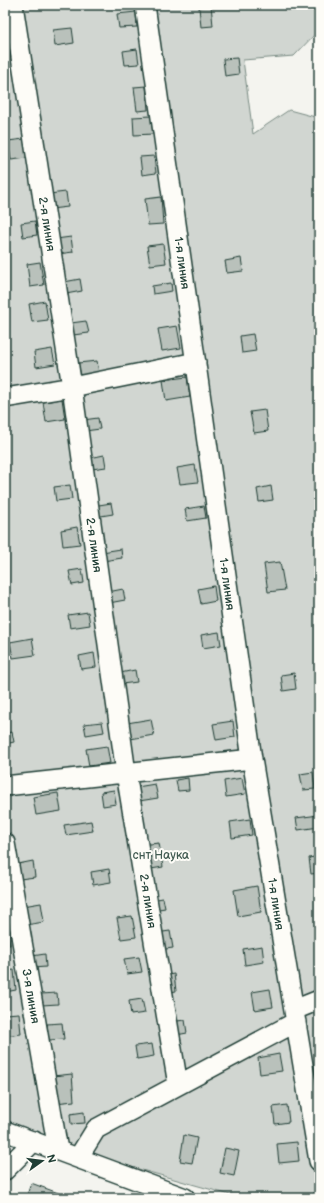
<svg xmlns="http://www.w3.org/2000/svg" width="324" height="1203" font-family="'Balsamiq Sans',sans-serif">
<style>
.green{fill:#d1d6d1;stroke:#788a82}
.building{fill:#b9c1bb;stroke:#1f3d34}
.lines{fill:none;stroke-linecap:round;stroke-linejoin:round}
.minor-casing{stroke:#1f3d34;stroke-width:22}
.minor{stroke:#fdfcf7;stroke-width:19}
.labels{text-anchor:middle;stroke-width:4;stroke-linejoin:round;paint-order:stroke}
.street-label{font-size:12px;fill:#1f3d34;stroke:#fdfcf7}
.park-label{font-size:12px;fill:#435c53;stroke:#fdfcf7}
</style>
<rect width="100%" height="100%" fill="#f4f4ef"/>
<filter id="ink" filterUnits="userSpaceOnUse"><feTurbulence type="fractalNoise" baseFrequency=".025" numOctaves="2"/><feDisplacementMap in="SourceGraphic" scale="8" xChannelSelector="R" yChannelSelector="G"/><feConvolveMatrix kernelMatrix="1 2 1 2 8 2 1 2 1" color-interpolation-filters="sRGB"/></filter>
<g filter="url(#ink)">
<path class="green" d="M5,5H319V30L294,56L243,60L253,134L289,110L319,118V608L315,588L319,618V1198H241L50,1144L5,1126Z"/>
<path class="building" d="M211,5L213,26L201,27L199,7Z
M136,12L137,27L119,28L117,14Z
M72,28L74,43L55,46L53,30Z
M137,49L139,64L125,65L123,51Z
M237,58L239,74L225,76L223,59Z
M146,86L148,110L137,111L134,87Z
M151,116L153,134L134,135L133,117Z
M24,139L27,158L11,160L8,141Z
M154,156L156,173L142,175L140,157Z
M66,192L68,207L51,209L49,194Z
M161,197L163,224L148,225L145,199Z
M35,221L37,235L23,237L21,223Z
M71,237L73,252L58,254L56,239Z
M163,244L166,263L150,265L147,246Z
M241,258L243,271L227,273L225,261Z
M40,262L44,285L30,287L27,264Z
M80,279L82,291L66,294L64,282Z
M171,283L172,291L153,294L152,286Z
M45,301L48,320L32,322L29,304Z
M86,321L89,333L73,335L71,323Z
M177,326L181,348L162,351L158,329Z
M253,334L256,351L242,353L240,336Z
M52,349L55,364L36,367L34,352Z
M97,361L99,373L81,376L78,363Z
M187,377L190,397L166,401L163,380Z
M62,399L65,419L46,422L43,402Z
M265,410L268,431L254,433L250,412Z
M98,418L100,429L85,431L83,420Z
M104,455L106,467L92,469L90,458Z
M195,465L198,482L180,484L177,468Z
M70,485L72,499L56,501L54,487Z
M271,486L273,500L259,502L257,489Z
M111,503L113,514L95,517L93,506Z
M204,506L206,518L187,521L185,509Z
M77,527L80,544L63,546L61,530Z
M121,549L122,558L103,561L102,552Z
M280,562L285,590L268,592L264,564Z
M82,569L84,583L72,585L69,571Z
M214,586L216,601L201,604L198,589Z
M123,589L125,600L109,603L108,592Z
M88,612L90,625L70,628L68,615Z
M219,632L221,645L203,648L201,635Z
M32,638L35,655L13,658L10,642Z
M94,653L96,667L81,669L79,656Z
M135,670L137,682L122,684L120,673Z
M294,673L296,689L283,691L281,675Z
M151,719L154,735L130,739L127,723Z
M233,721L235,737L216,740L213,724Z
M102,722L104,732L86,735L84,724Z
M12,732L14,742L5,744V733Z
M107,746L110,763L89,766L86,749Z
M313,772L315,789L303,790L300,774Z
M188,778L189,790L178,791L176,780Z
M242,778L245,794L226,797L224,781Z
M155,784L158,798L139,801L137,787Z
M114,790L116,804L103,806L101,792Z
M58,793L61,811L36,815L33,797Z
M319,815V827L298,830L296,818Z
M250,819L252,835L232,838L230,822Z
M91,821L93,831L66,835L64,825Z
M159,843L163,867L145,870L141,845Z
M319,856V873L311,874L309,858Z
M33,861L35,877L20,879L18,864Z
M109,869L111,882L93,885L91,872Z
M257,886L261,912L238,916L234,890Z
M163,898L165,908L153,910L151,900Z
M41,903L44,922L26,925L23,906Z
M132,916L136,937L121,939L117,918Z
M316,930H319V949Z
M170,931L173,948L159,950L156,933Z
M8,933L10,945H5V934Z
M262,946L264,962L245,965L243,949Z
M45,954L46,967L33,968L32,956Z
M139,957L142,972L127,974L124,959Z
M14,970L16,990L5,992V971Z
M174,974L176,991L165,993L162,976Z
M270,989L273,1007L255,1010L252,992Z
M57,993L58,1004L42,1005L41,994Z
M142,999L145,1013L131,1015L129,1001Z
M19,1013L21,1034L5,1036V1014Z
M185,1020L187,1033L171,1036L169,1022Z
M62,1023L64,1039L49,1040L47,1024Z
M152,1044L154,1056L137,1059L135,1046Z
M279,1054L282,1071L260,1074L258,1058Z
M72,1074L74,1101L55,1103L53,1076Z
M287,1105L289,1122L275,1124L273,1107Z
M84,1112L85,1123L71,1124L70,1114Z
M184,1135L197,1138L192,1163L180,1161Z
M297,1142L299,1161L279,1163L277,1144Z
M225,1148L239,1151L234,1176L220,1173Z
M31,1183L72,1198H26Z"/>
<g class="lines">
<defs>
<path id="minor" d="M13,5L72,387L126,773L178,1085
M145,5L252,759L319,1161
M5,398L72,387L196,362
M5,786L252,759
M5,843L58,1150
M294,1010L319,1000
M5,1131L185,1198
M78,1158L96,1129L296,1022
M5,1170L34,1141"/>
</defs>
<use href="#minor" class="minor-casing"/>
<use href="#minor" class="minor"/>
</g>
</g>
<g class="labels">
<g class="street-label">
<text transform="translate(47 224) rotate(81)" y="4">2-я линия</text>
<text transform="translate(182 263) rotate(82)" y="4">1-я линия</text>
<text transform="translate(94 545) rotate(82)" y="4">2-я линия</text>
<text transform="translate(227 584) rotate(82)" y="4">1-я линия</text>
<text transform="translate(148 901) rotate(81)" y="4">2-я линия</text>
<text transform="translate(276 904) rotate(81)" y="4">1-я линия</text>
<text transform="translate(31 996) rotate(80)" y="4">3-я линия</text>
</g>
<g class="park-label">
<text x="161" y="859">снт Наука</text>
</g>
</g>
<rect width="324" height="1203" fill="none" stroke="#fdfcf7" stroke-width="20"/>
<rect x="10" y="10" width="304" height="1183" fill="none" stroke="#1f3d34" stroke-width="1.5" filter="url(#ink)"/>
<g transform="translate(42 1161) rotate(76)" stroke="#fdfcf7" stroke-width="3" paint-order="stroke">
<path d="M0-3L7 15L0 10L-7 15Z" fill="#1f3d34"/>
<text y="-6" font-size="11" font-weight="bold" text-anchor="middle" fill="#1f3d34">N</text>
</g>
</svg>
